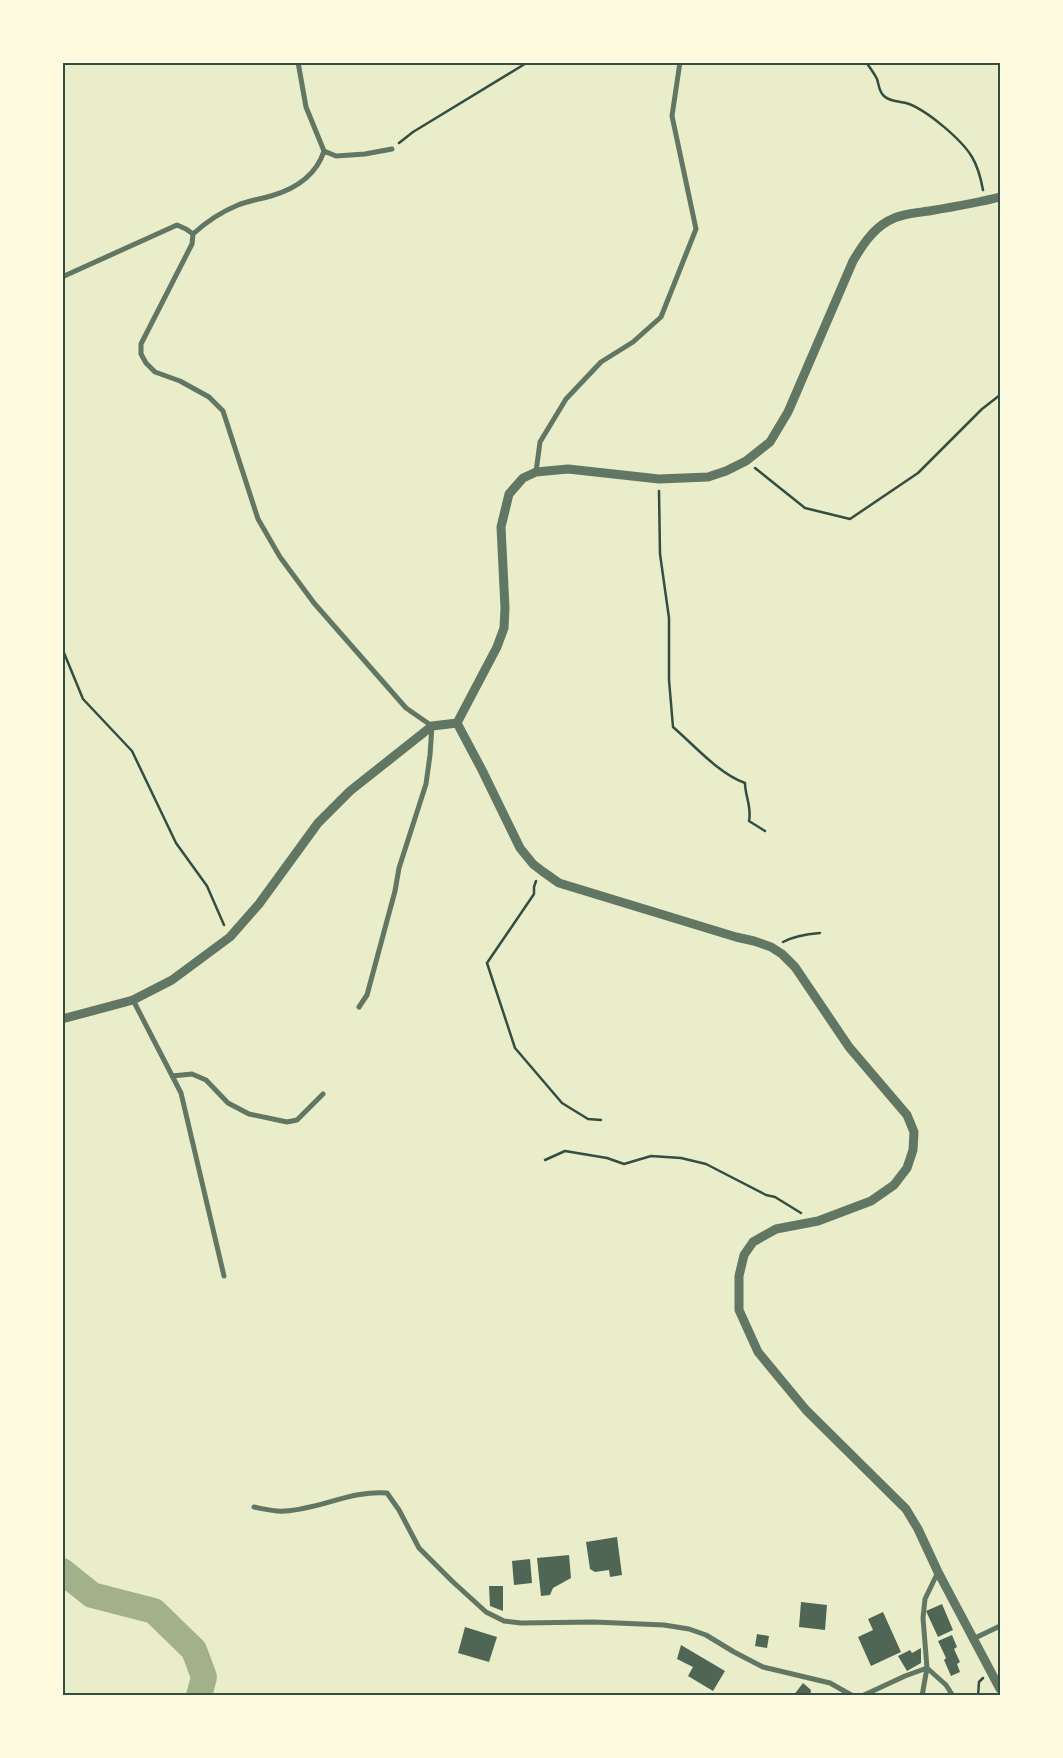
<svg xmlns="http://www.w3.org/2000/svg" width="1063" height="1758" font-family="'Noto Serif',serif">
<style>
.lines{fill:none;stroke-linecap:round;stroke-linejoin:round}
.river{stroke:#a3b18a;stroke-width:26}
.building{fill:#4f6655}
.path{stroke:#344e41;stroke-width:2.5}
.minor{stroke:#617663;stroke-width:5}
.tertiary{stroke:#617663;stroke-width:9}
.neatline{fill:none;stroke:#344e41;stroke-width:2}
</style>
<rect width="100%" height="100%" fill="#e9edc9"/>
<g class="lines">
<path class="river" d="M62,1571L92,1595L154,1611L194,1650L204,1677L199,1696"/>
</g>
<path class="building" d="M617,1537L622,1575L610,1577L609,1570L595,1572L590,1569L586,1542Z
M569,1555L571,1578L553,1588L550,1595L541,1596L537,1558Z
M530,1559L532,1583L514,1585L512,1561Z
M489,1586H503V1611L490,1606Z
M801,1602L827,1605L825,1630L799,1627Z
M942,1604L953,1630L938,1637L926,1611Z
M883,1612L901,1652L871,1666L858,1637L873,1630L868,1619Z
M465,1627L497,1637L489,1662L458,1653Z
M757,1634L769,1636L767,1648L755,1646Z
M952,1635L957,1647L954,1649L960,1662L957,1664L960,1672L951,1676L944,1660L946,1658L938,1641Z
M681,1645L725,1671L713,1691L688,1676L693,1667L677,1659Z
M921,1648V1663L907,1671L898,1656L910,1650L912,1653Z
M803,1683L811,1690L810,1696H793Z"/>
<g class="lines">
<path class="path" d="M866,62C870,68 874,73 877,79C879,85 879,92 884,96C890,102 899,101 906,103C926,109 962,140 972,157C978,167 981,179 983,190
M399,143L413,132L528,62
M755,468L805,508L850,519L918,473L982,409L1000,395
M659,491L660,554L669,618V680L673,727C694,745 719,774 745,783C745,796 752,807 749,821L765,831
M62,648L83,699L132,751L176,843L207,886L224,925
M536,881L534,887V894L487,963L515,1048L562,1103L588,1119L601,1120
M783,942C794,936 808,934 820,933
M545,1160L565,1151L607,1158L624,1164L651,1156L681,1158L706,1164L766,1195L775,1197L801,1213
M978,1696L979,1682L983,1678"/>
<path class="minor" d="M298,62L306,107L324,151L336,156L365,154L392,149
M193,234C206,222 221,212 238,205C248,201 260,199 271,196C295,189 316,176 324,151
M62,277L177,225L186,229L193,234L192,244L141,344V354L146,363L155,372L180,381L209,397L223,411L258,519L280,557L314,603L406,708L432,726L430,755L426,784L399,868L395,891L367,995L359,1007
M536,472L540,442L566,399L601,362L633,342L661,317L696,229L672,116L680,62
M133,1000L181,1093L224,1276
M172,1076L192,1074L206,1080L228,1103L249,1114L287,1122L297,1120L323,1094
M254,1507C264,1509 275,1512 285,1511C320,1509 352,1490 387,1493L399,1510L419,1548L452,1581L486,1612L504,1621L521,1623L594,1622L664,1625L689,1629L706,1635L734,1652L763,1667L830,1683L853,1696
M938,1572L925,1599L923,1618L927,1668L946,1685L953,1696
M973,1639L1000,1626
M862,1696L905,1676L927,1668L922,1696"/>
<path class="tertiary" d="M457,723L497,647L504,628L505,608L501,527L509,494L523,478L536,472L568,469L659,479L708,477L726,471L746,461L770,442L788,412L853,261C862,246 872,230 888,221C900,214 915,213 929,211C953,207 977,203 1000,197
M62,1019L133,1000L172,980L230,937L259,904L318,823L350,791L432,726L457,723L482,770L520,848L533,864L542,871L559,883L736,937L754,941L771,947L782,954L795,967L849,1047L907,1115L914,1132L913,1150L907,1168L894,1185L871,1201L818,1221L776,1229L753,1242L744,1255L739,1276V1310L758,1352L806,1410L906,1509L918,1529L938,1572L1000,1689"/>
</g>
<rect width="1063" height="1758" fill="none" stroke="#fefae0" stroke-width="128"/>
<rect x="64" y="64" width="935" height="1630" class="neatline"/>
</svg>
